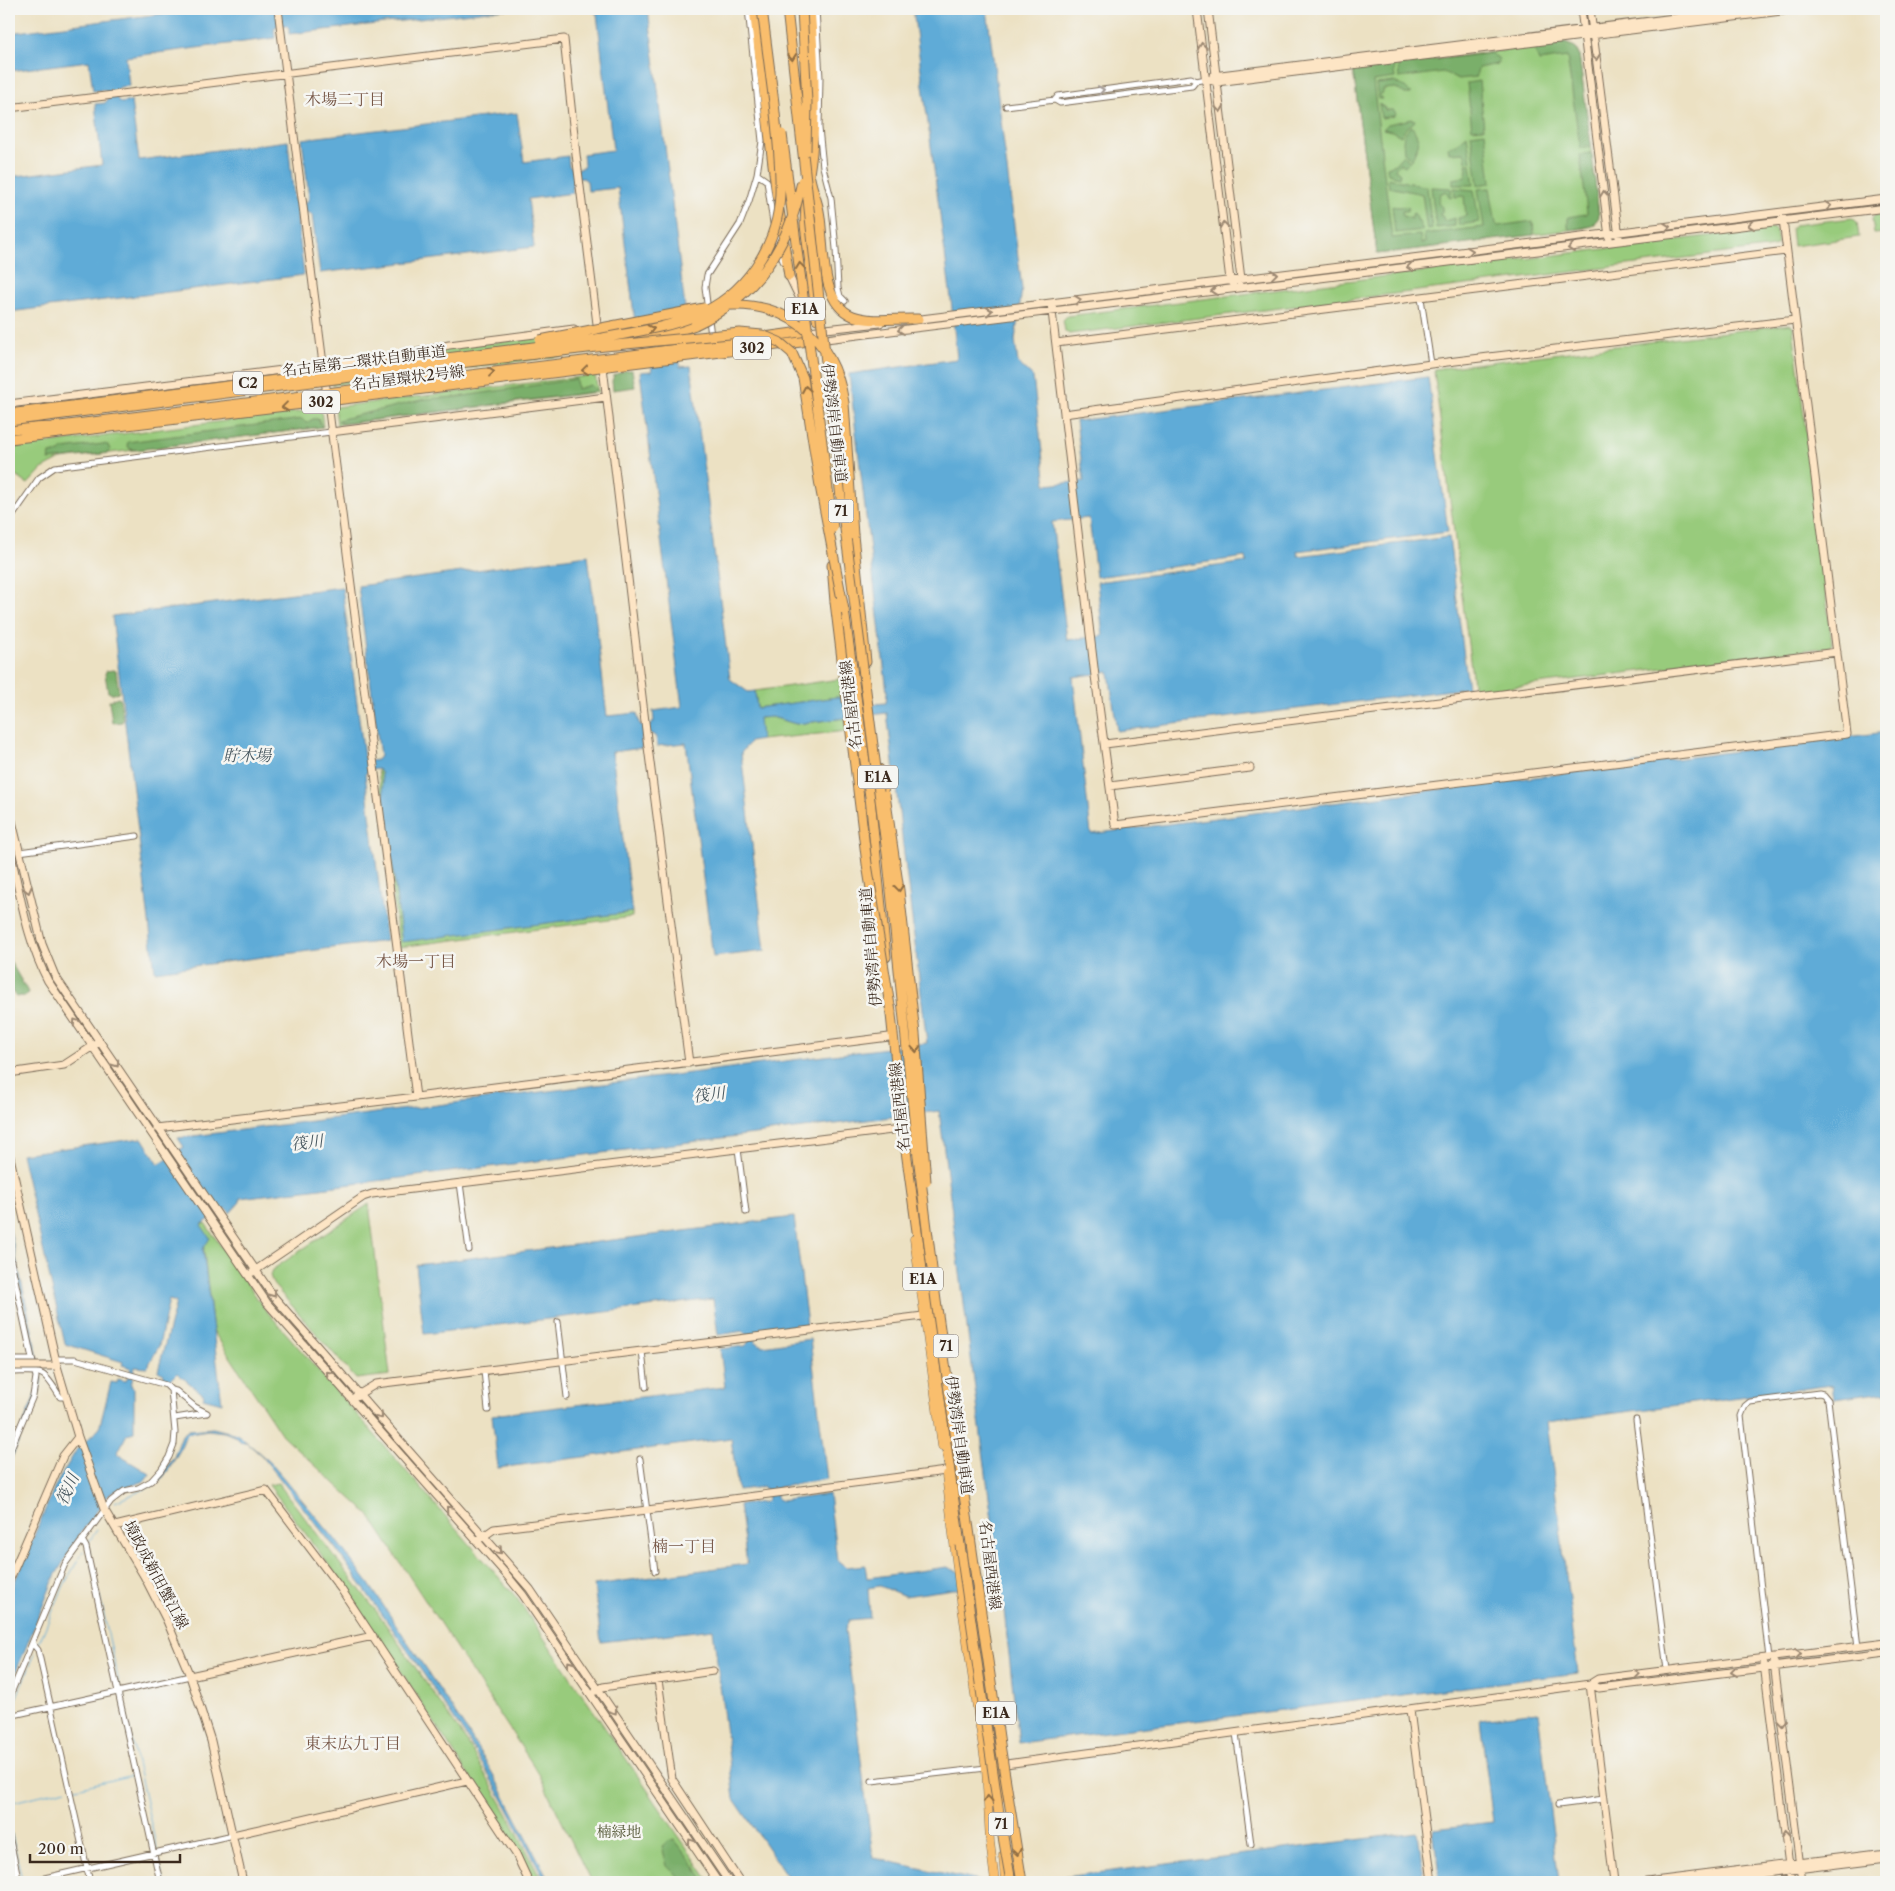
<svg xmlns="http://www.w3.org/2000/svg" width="1895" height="1891" font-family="'Libre Caslon Text','Noto Serif JP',serif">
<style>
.green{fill:#98cb7b;stroke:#6a7a4c}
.forest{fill:#7aaf6b;stroke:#5a6c44}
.water{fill:#5eabd7;stroke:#4c6a7a;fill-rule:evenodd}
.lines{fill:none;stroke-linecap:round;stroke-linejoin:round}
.stream{stroke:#5eabd7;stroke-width:1}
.street-casing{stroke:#796a58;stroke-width:7}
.secondary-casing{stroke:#796a58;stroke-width:9}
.primary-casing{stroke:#796a58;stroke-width:9}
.highway-casing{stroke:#796a58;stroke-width:11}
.street{stroke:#fff;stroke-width:5}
.secondary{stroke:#fde5c5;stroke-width:7}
.primary{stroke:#f9be6d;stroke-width:8}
.highway{stroke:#f9be6d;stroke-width:9}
.secondary-bridge-casing{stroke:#796a58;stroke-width:9;stroke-linecap:butt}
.highway-bridge-casing{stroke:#796a58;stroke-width:11;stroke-linecap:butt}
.secondary-bridge{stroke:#fde5c5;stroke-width:7}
.highway-bridge{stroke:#f9be6d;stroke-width:9}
.oneway{stroke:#9c8872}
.oneway2{stroke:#906d42}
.oneway3{stroke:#a79f9a}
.labels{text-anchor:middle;stroke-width:5;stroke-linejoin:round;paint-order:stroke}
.shield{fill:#f6f6f2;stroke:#73675e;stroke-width:1}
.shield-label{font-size:14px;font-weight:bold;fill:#3b2a1e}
.street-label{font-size:15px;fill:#3b2a1e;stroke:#f6f6f2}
.park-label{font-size:15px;fill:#575a3a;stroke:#f6f6f2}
.neighbourhood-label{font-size:16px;fill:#775747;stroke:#f6f6f2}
.water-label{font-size:16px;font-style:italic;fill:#47575f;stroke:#f6f6f2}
</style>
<rect width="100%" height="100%" fill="#f6f6f2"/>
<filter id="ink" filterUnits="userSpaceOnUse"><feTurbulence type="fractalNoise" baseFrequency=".02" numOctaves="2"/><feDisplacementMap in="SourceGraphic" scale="10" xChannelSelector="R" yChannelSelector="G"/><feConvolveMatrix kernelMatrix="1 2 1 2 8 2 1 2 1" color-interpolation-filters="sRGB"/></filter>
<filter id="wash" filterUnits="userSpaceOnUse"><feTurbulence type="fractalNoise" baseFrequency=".0096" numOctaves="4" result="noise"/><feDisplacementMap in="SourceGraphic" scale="20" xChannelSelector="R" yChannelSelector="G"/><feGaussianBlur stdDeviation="1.12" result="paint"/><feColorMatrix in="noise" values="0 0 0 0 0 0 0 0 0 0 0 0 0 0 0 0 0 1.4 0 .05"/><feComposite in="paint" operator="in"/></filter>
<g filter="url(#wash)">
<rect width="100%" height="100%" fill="#ece1c3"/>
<path class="green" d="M1565,43L1575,47L1579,55L1599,214L1595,224L1585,228L1377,254L1353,69Z
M1886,214V233L1874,234L1872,219L1875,215Z
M1852,218L1857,222L1859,237L1793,246L1791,228L1794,225Z
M1772,228L1776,231L1778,244L1774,247L1069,334L1065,331L1063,320L1067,316Z
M1790,324L1793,327L1832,644L1829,647L1474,692L1434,371L1435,369Z
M587,332L591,335L592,352L333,385L331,370L334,367L453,347Z
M595,375L598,392L337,425L335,407Z
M321,409L323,427L61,459L42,469L28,484L14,475L9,477V448Z
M840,679L843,698L837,697L757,708L755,691Z
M772,717L796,724L845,718L847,731L761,740L758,718Z
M378,769L381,772L402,941L632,912V917L399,947Z
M369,1204L390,1375L356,1379L273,1284L270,1275L272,1270Z
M205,1223L264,1308L516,1597L710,1882H591L539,1774L369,1515L282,1435L213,1331L201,1225Z
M278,1483L377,1612L467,1742L507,1813L543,1882H532L520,1854L347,1589L269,1485Z"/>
<path class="forest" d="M1565,43L1575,47L1579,55L1591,145L1588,147L1581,148L1580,146L1567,57L1539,61L1535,51L1531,47Z
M1491,53L1499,59L1498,64L1478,68L1476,77L1459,79L1443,72L1399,78L1398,64Z
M1393,64L1395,78L1373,81L1392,238L1420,235L1421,243H1425L1424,234L1484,227L1478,189L1490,188L1496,224L1498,226L1533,221L1534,235L1377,254L1353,69Z
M1479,81L1484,128L1472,129L1467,83Z
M1394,82L1405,87L1410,92V94H1405L1396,88L1383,89V93L1379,95L1382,99H1378L1376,84Z
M1379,104L1385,108V110H1393L1396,113L1394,116L1381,118Z
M1412,119L1415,120L1414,122L1404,130L1401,136L1392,131L1383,129L1388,124Z
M1412,126C1423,147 1418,140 1412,160L1404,152C1403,141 1401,133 1412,126Z
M1485,132L1491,182L1490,183L1478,185L1471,134Z
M1467,135L1471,161L1466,162L1465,154L1463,152L1449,153L1448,147L1455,145Z
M1590,153L1592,154L1599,217L1592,226L1571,230L1568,228V217L1586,214L1587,212L1580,155Z
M1403,155L1410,161L1405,166L1400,163L1395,169L1400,173L1399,177L1388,174L1387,167L1395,164Z
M1466,164H1471L1474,185H1453V179L1465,177L1467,169Z
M1388,178L1427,187L1432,229L1427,230L1422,194L1389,187Z
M1431,187L1451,188L1452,197L1450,198L1446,191L1440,194L1438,203L1442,207V212L1440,215L1443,217L1444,221L1455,218V226L1436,228Z
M1454,188L1474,190L1479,222L1459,225L1458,218L1466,216L1464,196L1455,197Z
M1392,205C1397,209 1403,205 1409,208L1407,211H1402L1403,216L1412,219V214L1414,213L1423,230L1395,233Z
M626,370H632L635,387L613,390L612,381L614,375Z
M576,379L577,389L590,385L596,389L594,392L349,423H340L338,420L425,399L457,397Z
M302,419L306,423L313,419H318L322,427L136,450L130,449L127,445L128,442Z
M103,444L108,445L110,450L108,453L49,460L50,454L60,452L63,449Z
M113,670L116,671L119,692L112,694L108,692L105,674L106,671Z
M117,697L120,699L123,720L122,722L114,723L112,722L109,701Z
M9,959L28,992L25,997L22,996L16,997L9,987Z
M674,1839L695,1866L704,1882H679L678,1877L667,1866L662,1846L668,1841Z"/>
<path class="water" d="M200,9H271L274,11L285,9H506L289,34V28L286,25L276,26L274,29L275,38L126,57L129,86L120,87L116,92L117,99L121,103L131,101L139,160L288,141L294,200L298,203L307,202L309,198L302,139L517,113L524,162L568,156L569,166L573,169L582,168L584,165L583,154L613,150L597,14L590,9H648L689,340L677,341L680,367L691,366L730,679L748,692L755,691L757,708L837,697L875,704L886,703L887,692L849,374L957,359L951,299L913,9H987L1022,289L1015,340L1018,363L1033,377L1046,485L1084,481L1076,421L1428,377L1448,532L1297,551L1298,556L1449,537L1468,688L1117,731L1109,672L1073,677L1091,834L1886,732V1392L1834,1399L1832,1385L1547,1422L1578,1673L1019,1743L1001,1584L982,1588L953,1589L905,1596L880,1586L868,1588L870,1618L849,1620L845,1630L873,1858L984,1882H791L734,1799L713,1629L601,1642L594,1585L747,1564L739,1505L765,1502L768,1499L767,1490L763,1487L738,1490L731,1438L498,1468L492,1415L725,1387L720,1349L745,1346L748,1343L747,1334L743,1331L718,1335L713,1299L424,1334L416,1265L794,1217L807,1325L760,1331L755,1336V1341L762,1346L810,1339L827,1479L779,1487L776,1490V1498L781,1501L829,1494L837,1560L846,1567L865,1565L867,1578L947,1567C964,1575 981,1576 999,1574L939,1111L240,1198V1202L230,1213L226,1208L201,1225L210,1238L203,1249L222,1403L203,1398L204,1395L177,1373L169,1381L163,1379L164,1374L158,1371L176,1302L169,1300L159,1346L147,1368L135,1367L131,1386L134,1388V1432L127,1434L117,1454L150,1474L145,1481L113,1492L107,1497L79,1536L55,1576L9,1689V1595L55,1486L77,1449L99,1429L111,1382L117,1383L118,1379L126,1381L131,1368L122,1365L123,1362L65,1344L21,1154L142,1138L159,1164L184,1147L178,1138L927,1043L887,713L796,724L772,717L759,718L761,740L750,742L741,753L765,951L713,957L686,743L657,746L656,737L652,734L644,735L641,738L642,748L612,752L632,912L402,942L381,772L378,769L370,770L365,774L386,941L155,971L112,616L342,587L364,757L369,761L377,760L380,756L358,586L588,555L607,716L637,713L639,723L643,726L651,725L654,721L653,711L682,707L640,372L652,371L648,345L638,346L618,188L588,191L587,181L583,178L574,179L572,183L573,193L528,199L534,247L320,273L312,215L308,212L300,214L297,218L304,275L9,312V177L102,165L95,104L105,103L108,99L107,92L103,90L93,91L89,61L9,71V33ZM1089,518L1096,577L1246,557L1247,562L1097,582L1103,636L1067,640L1052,522Z
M9,1225L42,1376L40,1390L9,1465V1459L33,1400L39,1380L29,1327L9,1238Z
M213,1428L237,1434L270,1462L335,1539L369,1584L469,1734L494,1776L550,1882H546L507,1807L469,1741L410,1654L336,1549L262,1456L246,1442H241L235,1436L224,1432L208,1430L189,1433L185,1437L180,1450L169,1469L161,1480L154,1485L174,1457L182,1435L189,1430Z
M1538,1712L1559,1882H1041V1880L1418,1832L1423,1876L1427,1880L1435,1879L1439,1874L1433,1829L1493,1822L1480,1719Z"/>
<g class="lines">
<path class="stream" d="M9,1288H13
M115,1502L154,1485
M97,1530L88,1543L120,1688
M38,1645L64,1585L83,1551
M121,1693L157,1850
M10,1713L36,1651
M72,1789L134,1775
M9,1803L66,1789
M9,1822L22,1880H25
M157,1855L164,1882"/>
</g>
</g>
<g filter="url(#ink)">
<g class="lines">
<defs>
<path id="street" d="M816,9L820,78L819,128L823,167L831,198L836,249L838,288L840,296L845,301
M1055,100L1058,96L1191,78L1196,81L1206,79
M1006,106L1055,100L1060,103L1192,86L1196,81
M757,174L767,181L773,223
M774,232L783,261
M1421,298L1431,364
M711,336L705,287L707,275L740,224L749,201L757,174L762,141L748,9
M9,521L39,478L55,467L331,432
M19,852L137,836
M738,1149L746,1212
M460,1183L469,1250
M9,1252L36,1377L33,1396L9,1453
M558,1322L567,1397
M642,1351L646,1387
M56,1359H75L166,1385L171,1390L176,1391L195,1407L207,1413
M9,1360H31
M484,1371L488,1410
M9,1372C42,1372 42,1367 60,1397H66
M175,1418L206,1413
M1636,1420L1667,1670
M640,1459L655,1571
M82,1540L86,1547L160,1882
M32,1643L38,1650L90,1882
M1769,1658L1741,1416L1745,1406L1750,1402L1819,1393L1823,1394L1828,1400L1858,1647
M9,1698L65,1564L111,1501L124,1491L138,1488L151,1481L161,1470L169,1457L174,1444L175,1432L171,1390
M9,1716L190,1676
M1236,1733L1251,1844
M872,1781L986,1768
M1558,1805L1604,1799
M9,1836L19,1882
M27,1882L233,1835"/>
<path id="secondary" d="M278,9L416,1097
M1197,9L1230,280L1233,283
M1208,9L1241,279L1239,282
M1581,9L1609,237
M1590,9L1619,237
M1213,76L1746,9
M1206,79L1217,82L1797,9
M9,108L564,39L576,154L598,332
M789,276L803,305
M1051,303L1095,676L1115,825L1847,734L1782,212
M913,320L1886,199
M808,331L880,323
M818,340L1886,208
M1056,343L1786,251
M603,367L648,747L689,1063
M9,404L323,365L410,354L449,345L574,329
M1064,414L1431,364L1795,320
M331,432L606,397
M1105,744L1837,652
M1110,786L1250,768
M9,809L42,944L55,976L274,1297L530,1589L729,1882
M9,847C20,891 26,940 48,981L267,1303L505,1573L523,1595L718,1882
M9,1073L64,1065L96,1044
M157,1128L416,1097L889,1037
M9,1153L57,1366L78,1437
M253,1272L363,1197L372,1194L900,1129
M356,1396L376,1384L923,1316
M115,1526L266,1490L341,1589L516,1854L529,1882
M481,1538L494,1529L647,1510L946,1471
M9,1581L63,1456L78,1437L104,1509L144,1576L167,1621L190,1676L211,1741L243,1882
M1774,1663L1802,1882
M1764,1664L1791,1882
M190,1676L373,1636
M658,1680L672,1779L740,1882
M1590,1684L1599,1688L1886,1653
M1590,1684L1614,1882
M596,1691L603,1687L713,1671
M1410,1710L1432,1882
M999,1765L1590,1684L1598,1679L1886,1643
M233,1835L467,1781
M1646,1882L1886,1852
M1693,1882L1886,1858"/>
<path id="primary" d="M914,1239L942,1446
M946,1475L960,1594L986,1768L990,1842L995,1882
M998,1755L1000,1798
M1003,1855L1005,1882"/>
<path id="highway" d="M754,9L777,197
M810,178C812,189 817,200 819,211C825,241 818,303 853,316C873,323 897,318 918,319
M808,183C809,172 811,162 812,152C816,105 814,56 810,9
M806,203L805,225L817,319
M779,210L789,276
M642,339L675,332L695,325
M9,429L52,427L632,355L808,331
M9,439L328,401L809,341
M853,535L866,662
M832,565L835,602
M844,610L870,797L886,957
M879,769L884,788
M890,1005L903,1129L960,1545"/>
</defs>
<use href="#street" class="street-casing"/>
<use href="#secondary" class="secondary-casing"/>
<use href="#primary" class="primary-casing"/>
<use href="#highway" class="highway-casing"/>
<use href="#street" class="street"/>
<use href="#secondary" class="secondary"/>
<use href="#primary" class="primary"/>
<use href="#highway" class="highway"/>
<defs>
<path id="secondary-bridge" d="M9,1366H52"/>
<path id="highway-bridge" d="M787,9L841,498L888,861L917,1148L936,1301L1001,1751L1022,1882
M802,9L807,102L806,151
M782,134L833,528
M717,306C784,298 834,336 844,403L853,535
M695,325C757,296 789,247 802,181
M540,340L704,308
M9,414L603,338C634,332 666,328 695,316C744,296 778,247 780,194C781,164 777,133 774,103C770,72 766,40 762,9
M9,421L468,362L605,346L740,333L762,335L779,342L792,353L803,378L820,486L844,610
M835,602L867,864L891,1012
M885,795L899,890L915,1034L926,1182
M960,1545L999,1814L1011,1882"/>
</defs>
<use href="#secondary-bridge" class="secondary-bridge-casing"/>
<use href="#highway-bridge" class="highway-bridge-casing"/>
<use href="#secondary-bridge" class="secondary-bridge"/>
<use href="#highway-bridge" class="highway-bridge"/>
</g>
<defs><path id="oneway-chevron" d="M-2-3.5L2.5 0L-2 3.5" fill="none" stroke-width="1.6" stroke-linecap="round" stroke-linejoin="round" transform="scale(1.25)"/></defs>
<g class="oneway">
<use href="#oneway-chevron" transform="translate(1202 46) rotate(-97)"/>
<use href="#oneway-chevron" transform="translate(1596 57) rotate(83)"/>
<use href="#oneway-chevron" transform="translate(1220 109) rotate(83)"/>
<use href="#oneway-chevron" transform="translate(1604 194) rotate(-97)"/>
<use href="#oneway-chevron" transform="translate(1828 206) rotate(-7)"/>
<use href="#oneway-chevron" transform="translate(1224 225) rotate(-97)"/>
<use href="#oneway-chevron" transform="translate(1751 225) rotate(173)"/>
<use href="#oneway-chevron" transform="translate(1667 227) rotate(-7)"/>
<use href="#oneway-chevron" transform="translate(1571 248) rotate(173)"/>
<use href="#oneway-chevron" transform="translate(1470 251) rotate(-7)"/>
<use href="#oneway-chevron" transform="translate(1410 267) rotate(173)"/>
<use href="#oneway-chevron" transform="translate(1274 274) rotate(-7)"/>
<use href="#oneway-chevron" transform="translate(1214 291) rotate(173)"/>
<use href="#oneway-chevron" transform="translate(1078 300) rotate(-7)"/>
<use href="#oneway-chevron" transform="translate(989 311) rotate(-7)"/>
<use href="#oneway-chevron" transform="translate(901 330) rotate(173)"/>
<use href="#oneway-chevron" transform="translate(28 890) rotate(76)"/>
<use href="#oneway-chevron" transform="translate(76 1022) rotate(-124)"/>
<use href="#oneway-chevron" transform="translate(116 1064) rotate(55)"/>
<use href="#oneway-chevron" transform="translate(273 1294) rotate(54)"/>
<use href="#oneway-chevron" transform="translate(329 1374) rotate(-132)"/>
<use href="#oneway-chevron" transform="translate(380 1416) rotate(49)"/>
<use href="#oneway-chevron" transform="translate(449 1509) rotate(-131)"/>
<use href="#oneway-chevron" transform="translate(499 1551) rotate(49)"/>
<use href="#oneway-chevron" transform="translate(1798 1654) rotate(-7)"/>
<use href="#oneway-chevron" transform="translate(570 1664) rotate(-125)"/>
<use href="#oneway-chevron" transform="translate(1734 1672) rotate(173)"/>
<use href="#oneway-chevron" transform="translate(1637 1674) rotate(-7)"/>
<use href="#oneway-chevron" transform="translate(614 1711) rotate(56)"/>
<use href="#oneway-chevron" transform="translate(1782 1723) rotate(83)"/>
<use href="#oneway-chevron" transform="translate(1785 1834) rotate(-97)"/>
<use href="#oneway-chevron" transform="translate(691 1842) rotate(-124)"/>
</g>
<g class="oneway2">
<use href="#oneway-chevron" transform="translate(792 57) rotate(84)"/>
<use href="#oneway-chevron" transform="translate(800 266) rotate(-97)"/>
<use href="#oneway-chevron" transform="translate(651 329) rotate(-13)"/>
<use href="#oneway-chevron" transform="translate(585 370) rotate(173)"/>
<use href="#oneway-chevron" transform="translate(491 372) rotate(-7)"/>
<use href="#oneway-chevron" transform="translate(806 389) rotate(-100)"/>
<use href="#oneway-chevron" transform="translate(285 407) rotate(173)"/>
<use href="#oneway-chevron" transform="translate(899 888) rotate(83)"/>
<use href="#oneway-chevron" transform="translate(916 1049) rotate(85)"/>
<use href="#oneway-chevron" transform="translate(988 1799) rotate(-94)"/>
<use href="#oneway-chevron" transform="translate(1017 1852) rotate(80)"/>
</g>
<use class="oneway3" href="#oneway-chevron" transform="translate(1101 90) rotate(-8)"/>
</g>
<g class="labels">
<g class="shield">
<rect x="785" y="297.5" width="40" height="23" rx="4"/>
<rect x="733" y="336.5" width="38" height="23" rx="4"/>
<rect x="233" y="371.5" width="30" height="23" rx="4"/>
<rect x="302" y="390.5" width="38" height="23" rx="4"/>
<rect x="828.5" y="499.5" width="25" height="23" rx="4"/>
<rect x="858" y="765.5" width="40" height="23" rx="4"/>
<rect x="903" y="1267.5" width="40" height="23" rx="4"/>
<rect x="933.5" y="1334.5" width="25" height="23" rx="4"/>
<rect x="976" y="1701.5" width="40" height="23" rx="4"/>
<rect x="988.5" y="1812.5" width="25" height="23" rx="4"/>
</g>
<g class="shield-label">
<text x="805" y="314">E1A</text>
<text x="752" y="353">302</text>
<text x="248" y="388">C2</text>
<text x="321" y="407">302</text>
<text x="841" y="516">71</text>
<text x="878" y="782">E1A</text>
<text x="923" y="1284">E1A</text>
<text x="946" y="1351">71</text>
<text x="996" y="1718">E1A</text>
<text x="1001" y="1829">71</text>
</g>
<g class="street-label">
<text transform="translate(364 361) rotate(-7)" y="5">名古屋第二環状自動車道</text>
<text transform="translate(408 378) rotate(-7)" y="5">名古屋環状2号線</text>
<text transform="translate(834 423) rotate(83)" y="5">伊勢湾岸自動車道</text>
<text transform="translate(851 705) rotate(-97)" y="5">名古屋西港線</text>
<text transform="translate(871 947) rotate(-95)" y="5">伊勢湾岸自動車道</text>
<text transform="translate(900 1107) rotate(-96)" y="5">名古屋西港線</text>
<text transform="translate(959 1435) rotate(82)" y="5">伊勢湾岸自動車道</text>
<text transform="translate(990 1565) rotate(83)" y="5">名古屋西港線</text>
<text transform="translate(156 1575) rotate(62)" y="5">境政成新田蟹江線</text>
</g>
<g class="park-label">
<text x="619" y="1837">楠緑地</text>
</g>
<g class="neighbourhood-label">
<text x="345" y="105">木場二丁目</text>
<text x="416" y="967">木場一丁目</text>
<text x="684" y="1552">楠一丁目</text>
<text x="353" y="1749">東末広九丁目</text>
</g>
<g class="water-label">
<text x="247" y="761">貯木場</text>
<text transform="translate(709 1094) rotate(-7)" y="6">筏川</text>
<text transform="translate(307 1142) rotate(-7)" y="6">筏川</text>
<text transform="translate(67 1489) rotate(-66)" y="6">筏川</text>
</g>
</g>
<rect width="1895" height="1891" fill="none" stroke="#f6f6f2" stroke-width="30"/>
<path d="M30 1854v8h150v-8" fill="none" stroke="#3b2a1e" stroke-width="2.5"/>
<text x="38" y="1854" font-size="15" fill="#3b2a1e" stroke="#f6f6f2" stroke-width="4" paint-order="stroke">200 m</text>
</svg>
